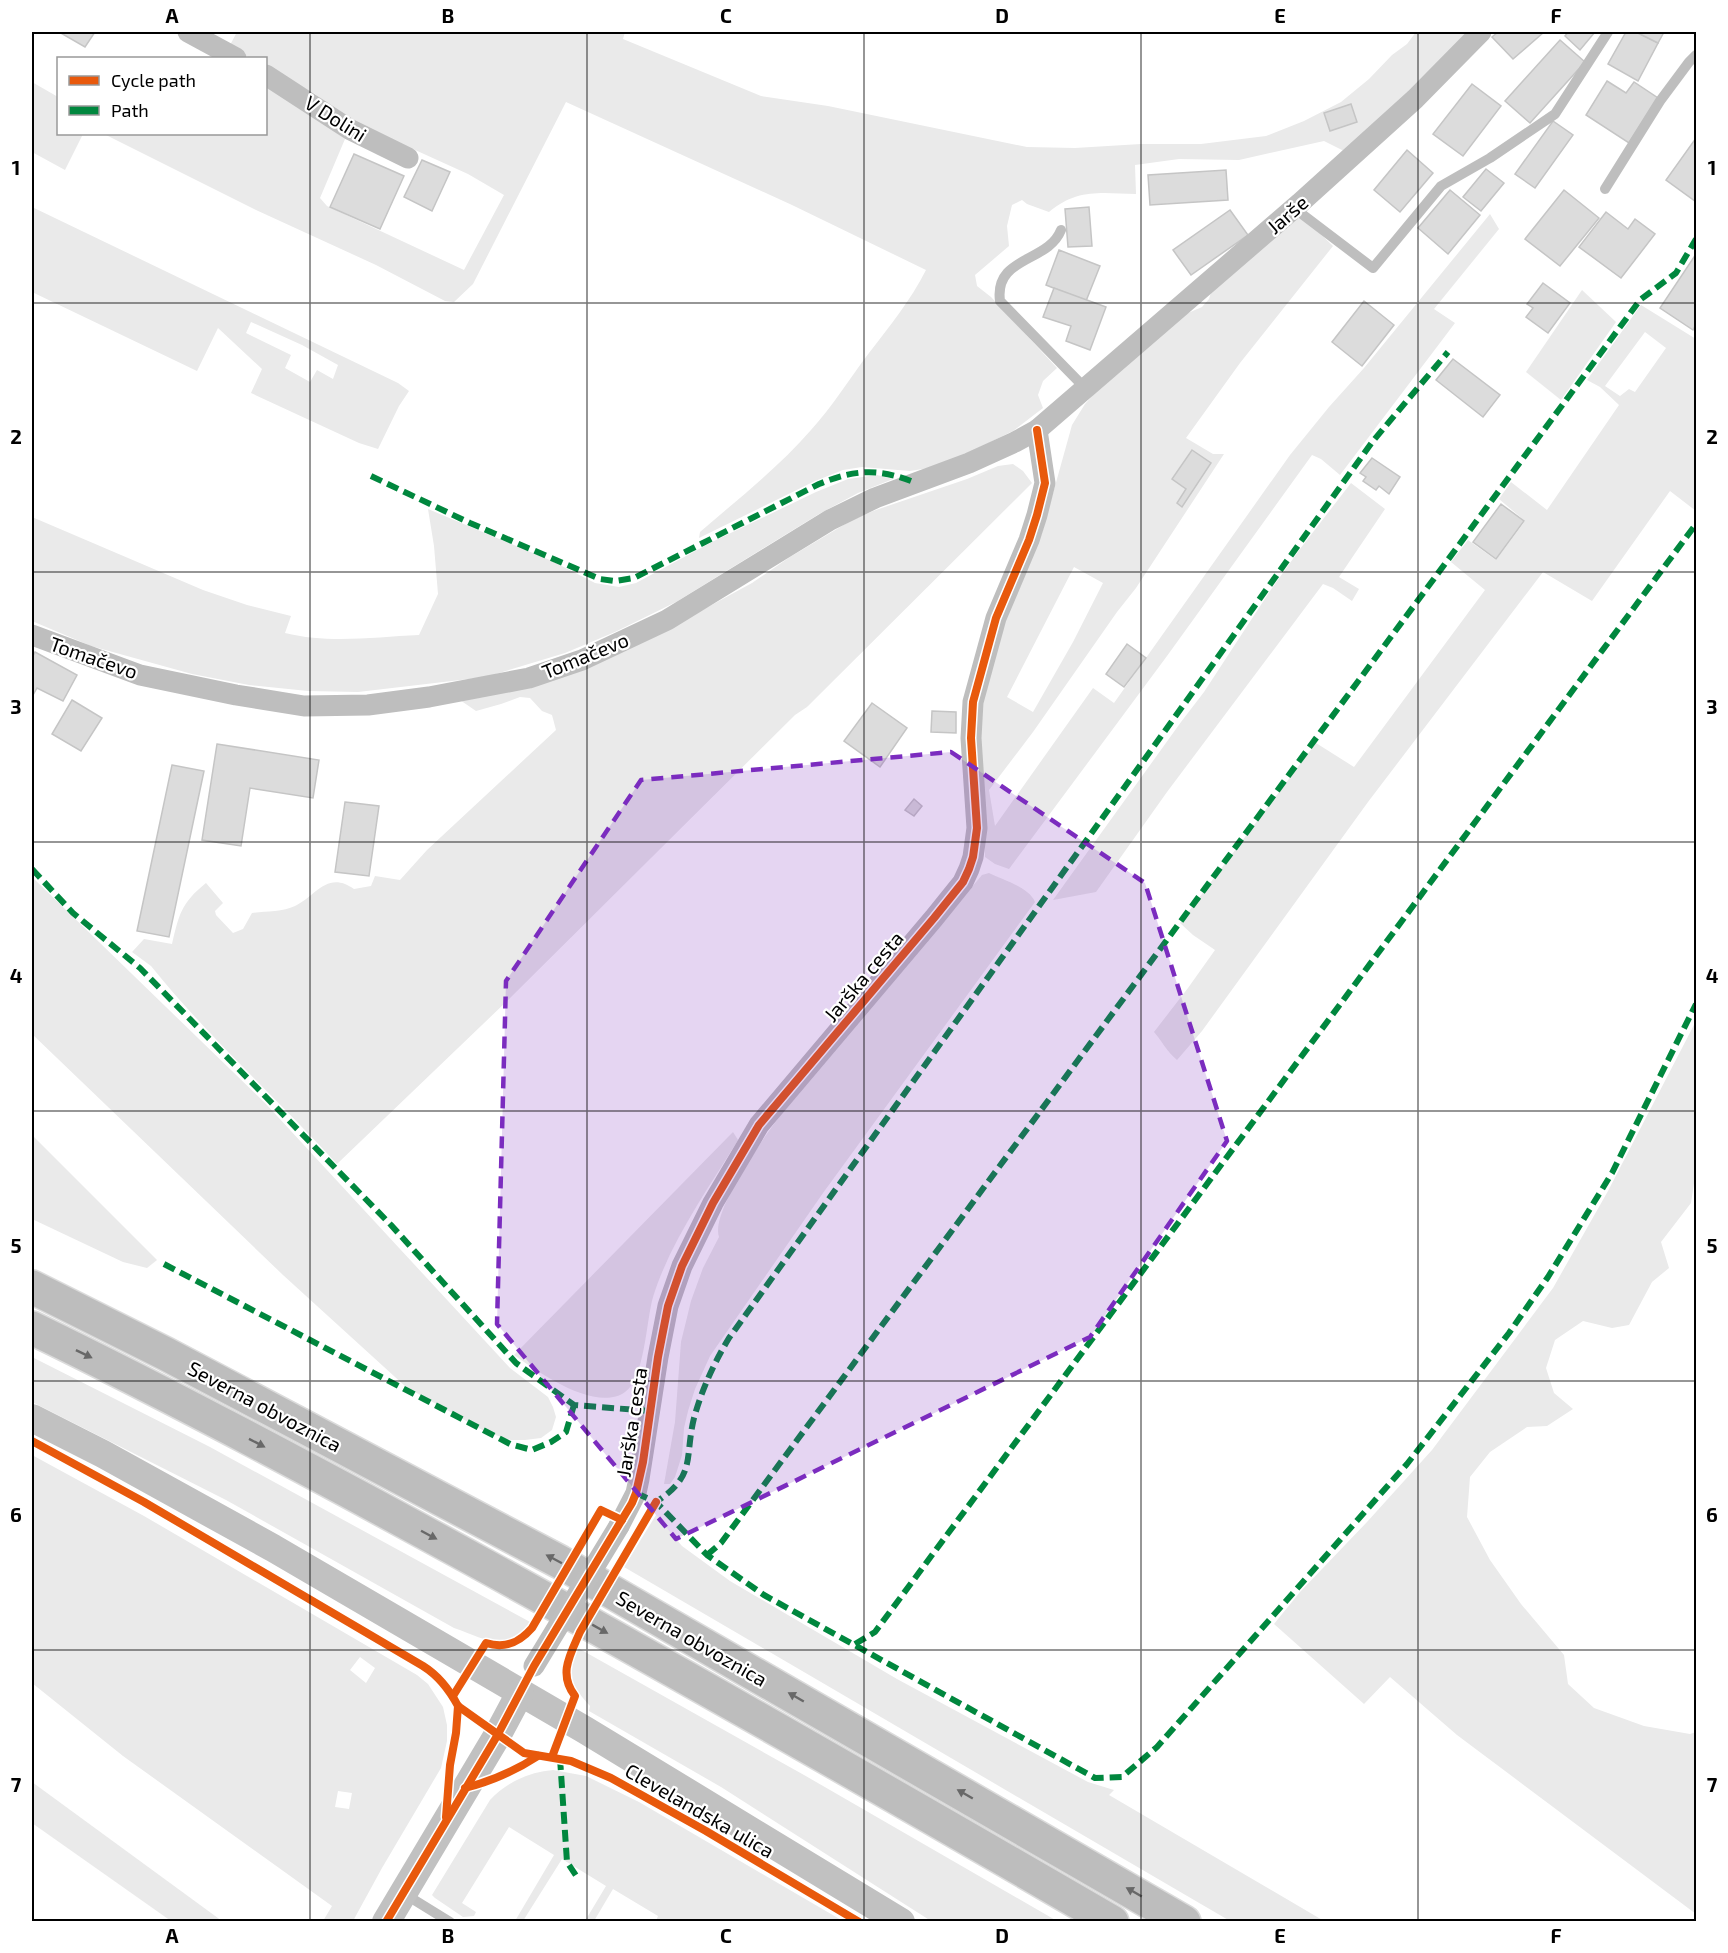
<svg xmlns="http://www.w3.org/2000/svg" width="1728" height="1953" font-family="'Exo 2',sans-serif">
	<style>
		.green { fill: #eaeaea; fill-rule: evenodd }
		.building { fill: #dcdcdc; stroke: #c5c5c5; stroke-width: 1.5 }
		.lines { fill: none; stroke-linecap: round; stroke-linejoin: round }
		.highway-casing { stroke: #dbdbdb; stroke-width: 36 }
		.lane { stroke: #bebebe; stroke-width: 10 }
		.street { stroke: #bebebe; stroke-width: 21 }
		.secondary { stroke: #c1c1c1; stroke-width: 28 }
		.highway { stroke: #bdbdbd; stroke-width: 33 }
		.street-bridge { stroke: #bebebe; stroke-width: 21 }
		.quiet { stroke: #00873e; stroke-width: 6; stroke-dasharray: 12 6; stroke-linecap: butt }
		.cycleway-casing { stroke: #fff; stroke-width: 11 }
		.cycleway { stroke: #e8590c; stroke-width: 8 }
		.oneway { fill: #686868 }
		.marked { fill: #7b2cbf; fill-opacity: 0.2; stroke: #7b2cbf; stroke-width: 4.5; stroke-dasharray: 12 8; stroke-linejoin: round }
		.grid { fill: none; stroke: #000; stroke-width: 1.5; stroke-opacity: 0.55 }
		.labels { text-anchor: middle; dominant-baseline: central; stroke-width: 4.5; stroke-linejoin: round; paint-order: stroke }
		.street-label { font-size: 20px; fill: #000; stroke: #fff }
		.neatline { fill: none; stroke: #000; stroke-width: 2 }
		.grid-label { font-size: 20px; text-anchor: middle; font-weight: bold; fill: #000 }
	</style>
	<rect width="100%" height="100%" fill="#fff"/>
	<!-- green -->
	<g class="green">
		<path d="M237,32H625L623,39L761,96L828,106L1027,147L1075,148L1141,144H1201L1266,136L1304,121L1341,102L1369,79L1392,55L1407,44L1416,32H1467L1385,117L1344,151L1324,141L1239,160L1179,159L1135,165L1136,194C1102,193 1077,188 1049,212L1027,204L1022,200L1012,205L1007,226L1009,246L975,275L977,286L991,297L1057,368L1043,381L1038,395L1043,408L1013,431L941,466L910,471L862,467L843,470L815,481L699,538L700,532C738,499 778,468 811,430C833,406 849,379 869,353C889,327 911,300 926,270L792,205L566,102L473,284L454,302L445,301L376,265L256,210L104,134H266V82L345,139L320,198L327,206L464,270L504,195L468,174L349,120L315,94L266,66V58H250L229,47Z"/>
		<path d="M32,82L58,97V134H83L65,170L32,152Z"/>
		<path d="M32,207L398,383L409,391L399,406L378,449L359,443L251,393L262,369L218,328L197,371L32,292ZM251,322L302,345L338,365L333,379L317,370L310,382L285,368L291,355L246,333Z"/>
		<path d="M1490,214L1499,229L1434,309L1455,323L1340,475L1321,459L1312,455L1167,656L1009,869L995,864L985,857V830L977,730L987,678L1007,616L1042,533L1072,425L1085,404L1120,366L1181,316L1202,307L1209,299L1212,289L1294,218L1305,219L1333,246L1240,363L1186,438L1213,454H1224L1136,588L1117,612L1033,732L989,790L995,826L1093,688L1114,703L1290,455L1329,407L1364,368ZM1074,567L1103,583L1073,642L1033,712L1007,697Z"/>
		<path d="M1582,290L1616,322L1561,400L1526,372Z"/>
		<path d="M1641,305L1696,339V511L1670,491L1592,601L1543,572L1368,802L1202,1031L1177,1060C1167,1052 1162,1041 1154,1032L1188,988L1215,950L1193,935L1180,923L1316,743L1354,767L1485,590L1451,562L1468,540L1496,560L1525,521L1499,499L1511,482L1547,510L1619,405L1600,387L1587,380ZM1645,332L1666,348L1635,392L1629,389L1620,396L1605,386Z"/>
		<path d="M1013,464L1023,471L1032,483L807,707L795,715L506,1002L337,1164C276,1097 208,1037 151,966L132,952L144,939L172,944C179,915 181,903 206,883L223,903L215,911L216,915L233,933L243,929L252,913C265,911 283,912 295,906C316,896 327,870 354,889L371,886L375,876L400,880L427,850L556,730L552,715L542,711L530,698L520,697L501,704L476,711L460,700L651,638L752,583L790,557L852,520L873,511L967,479L998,466Z"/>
		<path d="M877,475L893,479L858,493L819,514L676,602L615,632L565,653L486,677L358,692L308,691L249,685L192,674L91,646L32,621V517L203,590L247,605L291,616L285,633C329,644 375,637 419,635L438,594L434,546L428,509L552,561L595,583L619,587L636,583L712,542L816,492L848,479Z"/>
		<path d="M1351,483L1385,509L1339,577L1359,589L1352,601L1333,588L1323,584L1167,792L1096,892L1053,900L1181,722L1204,692L1270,591L1300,549Z"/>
		<path d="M989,873C1003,880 1029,887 1035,902L823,1193L710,1356L695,1389L688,1411L684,1428L682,1455L675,1477L670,1484H664L675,1422L681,1342L691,1301L703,1268L719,1237C710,1211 769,1130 786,1108L982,875Z"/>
		<path d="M32,877L266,1104L510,1368L548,1397L553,1407L556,1417L552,1430L541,1438L525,1440H511L486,1432L406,1387L283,1275L32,1034Z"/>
		<path d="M1696,1021V1170L1691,1203L1661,1242L1669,1268L1652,1282L1629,1325L1612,1328L1583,1321L1555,1340L1546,1368L1554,1393L1573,1409L1547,1426L1527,1427L1490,1452L1470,1477L1467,1517L1490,1560L1521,1604L1564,1655L1568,1684L1594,1708L1644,1726L1690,1734L1696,1732V1914L1457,1735L1390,1677L1364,1704L1274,1624L1300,1592L1367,1522L1432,1450L1553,1288L1608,1191Z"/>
		<path d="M733,1132L738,1140C708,1189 670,1242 653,1297C646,1321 645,1378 625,1392C596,1413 538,1372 514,1355Z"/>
		<path d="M32,1135L157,1260L147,1268L123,1262L32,1219Z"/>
		<path d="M32,1357L210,1447L532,1623C506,1655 486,1639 454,1628L226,1500L32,1402Z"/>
		<path d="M32,1455L144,1516L417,1675L428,1684L443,1707L447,1725V1741L441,1768L382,1868L353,1921H323L332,1906L123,1756L32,1683ZM360,1657L375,1668L366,1683L350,1670ZM338,1791L352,1793L349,1809L335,1807Z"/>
		<path d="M656,1515L682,1546L730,1581L897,1679L1088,1782L1114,1790L1109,1795L1324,1921H1230L624,1567Z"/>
		<path d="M578,1648L804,1775L1057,1921H931L721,1787L589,1711L590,1706C571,1685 565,1676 578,1648Z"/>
		<path d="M553,1770L586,1776L639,1802L843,1921H656L658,1916L613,1889L594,1921H585L606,1886L562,1859L523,1921H515L554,1855L509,1827L462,1903L476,1912L474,1916L463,1917L435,1898L432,1895L490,1800C507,1782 529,1772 553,1770Z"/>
		<path d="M32,1782L222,1921H171L32,1823Z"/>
	</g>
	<!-- building -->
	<g class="building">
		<path d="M59,32H95L85,47Z"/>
		<path d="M1498,32H1544L1513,59L1492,37Z"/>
		<path d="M1568,32H1595L1580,50L1565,36Z"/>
		<path d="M1626,32H1636L1658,43L1638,81L1608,64Z"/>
		<path d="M1636,32H1664L1658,43Z"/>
		<path d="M1560,40L1585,62L1530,123L1505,101Z"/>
		<path d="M1607,81L1626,93L1634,82L1658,98L1629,143L1586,115Z"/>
		<path d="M1472,84L1501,106L1463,156L1433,134Z"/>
		<path d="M1351,104L1357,122L1330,131L1324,113Z"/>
		<path d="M1553,121L1573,135L1535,188L1515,174Z"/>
		<path d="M1696,138V199L1695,201L1666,180Z"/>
		<path d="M1407,150L1433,173L1400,212L1374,190Z"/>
		<path d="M354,154L404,176L380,229L330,207Z"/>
		<path d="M422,160L450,172L432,211L404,197Z"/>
		<path d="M1486,169L1504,183L1481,211L1463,197Z"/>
		<path d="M1226,170L1228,200L1150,205L1148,175Z"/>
		<path d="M1450,190L1480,215L1448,254L1418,228Z"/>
		<path d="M1564,190L1599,218L1560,266L1525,239Z"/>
		<path d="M1089,207L1092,246L1068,247L1065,209Z"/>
		<path d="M1230,210L1248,235L1191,275L1173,250Z"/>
		<path d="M1606,212L1628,229L1635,219L1655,234L1621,278L1579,247Z"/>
		<path d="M1059,250L1100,266L1086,301L1046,285Z"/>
		<path d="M1696,254V324L1693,330L1660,308Z"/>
		<path d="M1543,283L1570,303L1548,333L1526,317L1533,308L1527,304Z"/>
		<path d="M1054,288L1106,307L1090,350L1066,341L1071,326L1043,317Z"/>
		<path d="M1364,301L1394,325L1362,366L1332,342Z"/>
		<path d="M1453,359L1500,395L1483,417L1436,380Z"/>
		<path d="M1192,450L1211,463L1182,507L1177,503L1186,489L1172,479Z"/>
		<path d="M1372,458L1400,477L1389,494L1379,486L1376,490L1363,481L1366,477L1360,473Z"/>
		<path d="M1501,504L1524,521L1496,559L1473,542Z"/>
		<path d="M1127,644L1146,658L1124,687L1106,674Z"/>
		<path d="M35,652L77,675L63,701L37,688L33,695L32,694V658Z"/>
		<path d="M72,700L102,718L81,751L52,734Z"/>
		<path d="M872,703L907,728L880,767L844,741Z"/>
		<path d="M932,711L956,712V733L931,732Z"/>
		<path d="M217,744L319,760L313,798L250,788L241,846L202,840Z"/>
		<path d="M172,765L204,771L169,937L137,931Z"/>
		<path d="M914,799L922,806L914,816L905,810Z"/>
		<path d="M345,802L379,806L369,876L335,872Z"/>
	</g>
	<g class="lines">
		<defs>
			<g id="highway">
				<path d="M32,1287L166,1354L560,1562L1184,1922"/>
				<path d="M32,1328C158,1389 282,1455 405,1522C643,1651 878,1786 1112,1922"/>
			</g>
		</defs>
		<!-- highway casing -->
		<use href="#highway" class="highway-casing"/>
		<!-- lane -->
		<g class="lane">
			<path d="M1605,189L1660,101L1689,62L1696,55"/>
			<path d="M1294,208L1373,268L1441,186L1490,158L1555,114L1608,32"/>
			<path d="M1061,230C1048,263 994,256 1000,301L1085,388"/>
			<path d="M403,1893L450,1922"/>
		</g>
		<!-- street -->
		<g class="street">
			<path d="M188,32L236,58"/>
			<path d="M266,75L349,129L408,158"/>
			<path d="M32,635L140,675L236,695L304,706L368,705L429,697L529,678L582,660L667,620L830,520L875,498L969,463L1015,442L1037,430L1300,203L1415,99L1481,32"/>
			<path d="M619,1526L636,1493L639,1479L658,1357L668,1306L682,1266L713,1203L759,1125L934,918L963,882L969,869L973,857L977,828L971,738L973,702L996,618L1029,540L1037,515L1045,483L1037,430"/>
		</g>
		<!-- secondary -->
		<g class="secondary">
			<path d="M32,1418L103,1454L273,1548L585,1730L901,1922"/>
			<path d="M386,1922L497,1736L520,1693"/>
		</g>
		<!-- highway -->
		<use href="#highway" class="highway"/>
		<!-- street-bridge -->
		<path class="street-bridge" d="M534,1666L619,1526"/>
		<!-- quiet -->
		<g class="quiet">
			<path d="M371,476L470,523L600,579L615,581L634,578L819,484C856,469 879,468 916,483"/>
			<path d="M32,869L73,913L140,968L391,1225L516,1363L574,1405L650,1411"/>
			<path d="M164,1264L510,1444L532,1450L551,1442L566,1432L574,1405"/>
			<path d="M636,1493L656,1502L707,1555L764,1595L1095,1778L1122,1777L1157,1747L1407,1464L1509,1333L1548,1277L1612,1173L1696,1004"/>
			<path d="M654,1506L656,1502C697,1475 684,1459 694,1418C702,1389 714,1363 729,1338L1373,441L1448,352"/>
			<path d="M707,1555L721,1543L1640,300L1676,273L1696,239"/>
			<path d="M855,1644L875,1632L1696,524"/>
			<path d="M560,1758L567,1862L579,1880"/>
		</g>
		<defs>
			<g id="cycleway">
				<path d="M32,1441L144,1502L423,1666C439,1676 449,1689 458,1706L524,1753L571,1761L611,1778L706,1831L859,1922"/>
				<path d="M453,1696L486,1643C505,1649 519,1643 532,1628L601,1510L622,1520"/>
				<path d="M552,1757L575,1696C558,1674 570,1655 580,1632L656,1502"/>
				<path d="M465,1788C492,1781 515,1771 538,1756"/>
				<path d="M446,1817L450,1765L456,1733L458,1706"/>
				<path d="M386,1922L497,1736L534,1666L632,1503L636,1493L643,1462L658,1357L668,1306L682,1266L713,1203L759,1125L934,918L963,882L969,869L973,857L977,828L971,738L973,702L996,618L1029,540L1037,515L1045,483L1037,430"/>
			</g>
		</defs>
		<!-- cycleway casing -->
		<use href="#cycleway" class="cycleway-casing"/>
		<!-- cycleway -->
		<use href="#cycleway" class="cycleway"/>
	</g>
	<!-- one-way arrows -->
	<defs><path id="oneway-solid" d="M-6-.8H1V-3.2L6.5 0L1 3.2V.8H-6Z" transform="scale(1.5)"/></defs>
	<g class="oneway">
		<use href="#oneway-solid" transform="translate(84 1354) rotate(26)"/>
		<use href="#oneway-solid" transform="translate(257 1443) rotate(27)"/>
		<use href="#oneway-solid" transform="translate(429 1535) rotate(28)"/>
		<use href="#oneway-solid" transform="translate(554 1559) rotate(-152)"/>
		<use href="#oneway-solid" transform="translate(600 1629) rotate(29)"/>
		<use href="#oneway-solid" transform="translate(796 1697) rotate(-150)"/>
		<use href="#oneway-solid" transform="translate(965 1794) rotate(-150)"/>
		<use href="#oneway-solid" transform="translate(1134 1892) rotate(-150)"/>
	</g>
	<!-- marked area -->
	<path class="marked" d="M951,752L1145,883L1227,1141L1090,1337L676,1539L497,1324L506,981L641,780Z"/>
	<!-- grid -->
	<path class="grid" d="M310,32V1922M587,32V1922M864,32V1922M1141,32V1922M1418,32V1922M32,303H1696M32,572H1696M32,842H1696M32,1111H1696M32,1381H1696M32,1650H1696"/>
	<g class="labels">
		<!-- street labels -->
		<g class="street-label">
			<text transform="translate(336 118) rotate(32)">V Dolini</text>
			<text transform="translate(1287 214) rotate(-41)">Jarše</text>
			<text transform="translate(585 655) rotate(-22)">Tomačevo</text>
			<text transform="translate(94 657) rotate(19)">Tomačevo</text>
			<text transform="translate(863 976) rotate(-50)">Jarška cesta</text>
			<text transform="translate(265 1406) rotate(28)">Severna obvoznica</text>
			<text transform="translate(631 1422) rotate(-81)">Jarška cesta</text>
			<text transform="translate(692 1638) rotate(30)">Severna obvoznica</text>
			<text transform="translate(700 1810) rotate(30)">Clevelandska ulica</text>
		</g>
	</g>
	<!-- border -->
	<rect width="1728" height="1953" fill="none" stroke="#ffffff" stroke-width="66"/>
	<!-- legend -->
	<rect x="57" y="57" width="210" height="78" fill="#ffffff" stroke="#999999" stroke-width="1.5"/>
	<rect x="69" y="76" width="30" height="9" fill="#e8590c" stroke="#999999" stroke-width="1.5"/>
	<text x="111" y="87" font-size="18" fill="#000000">Cycle path</text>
	<rect x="69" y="106" width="30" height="9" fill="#00873e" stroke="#999999" stroke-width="1.5"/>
	<text x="111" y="117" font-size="18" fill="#000000">Path</text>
	<rect x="33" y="33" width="1662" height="1887" class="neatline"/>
	<g class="grid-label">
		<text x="172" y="23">A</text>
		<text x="448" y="23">B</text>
		<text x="726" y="23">C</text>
		<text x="1002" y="23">D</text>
		<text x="1280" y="23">E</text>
		<text x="1556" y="23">F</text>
		<text x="16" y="175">1</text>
		<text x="1712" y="175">1</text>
		<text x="16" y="444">2</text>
		<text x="1712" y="444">2</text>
		<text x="16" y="714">3</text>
		<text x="1712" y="714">3</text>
		<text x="16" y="983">4</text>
		<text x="1712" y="983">4</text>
		<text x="16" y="1253">5</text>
		<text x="1712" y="1253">5</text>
		<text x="16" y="1522">6</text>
		<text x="1712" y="1522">6</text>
		<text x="16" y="1792">7</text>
		<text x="1712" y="1792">7</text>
		<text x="172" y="1943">A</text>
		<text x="448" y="1943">B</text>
		<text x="726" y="1943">C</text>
		<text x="1002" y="1943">D</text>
		<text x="1280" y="1943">E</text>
		<text x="1556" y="1943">F</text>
	</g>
</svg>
